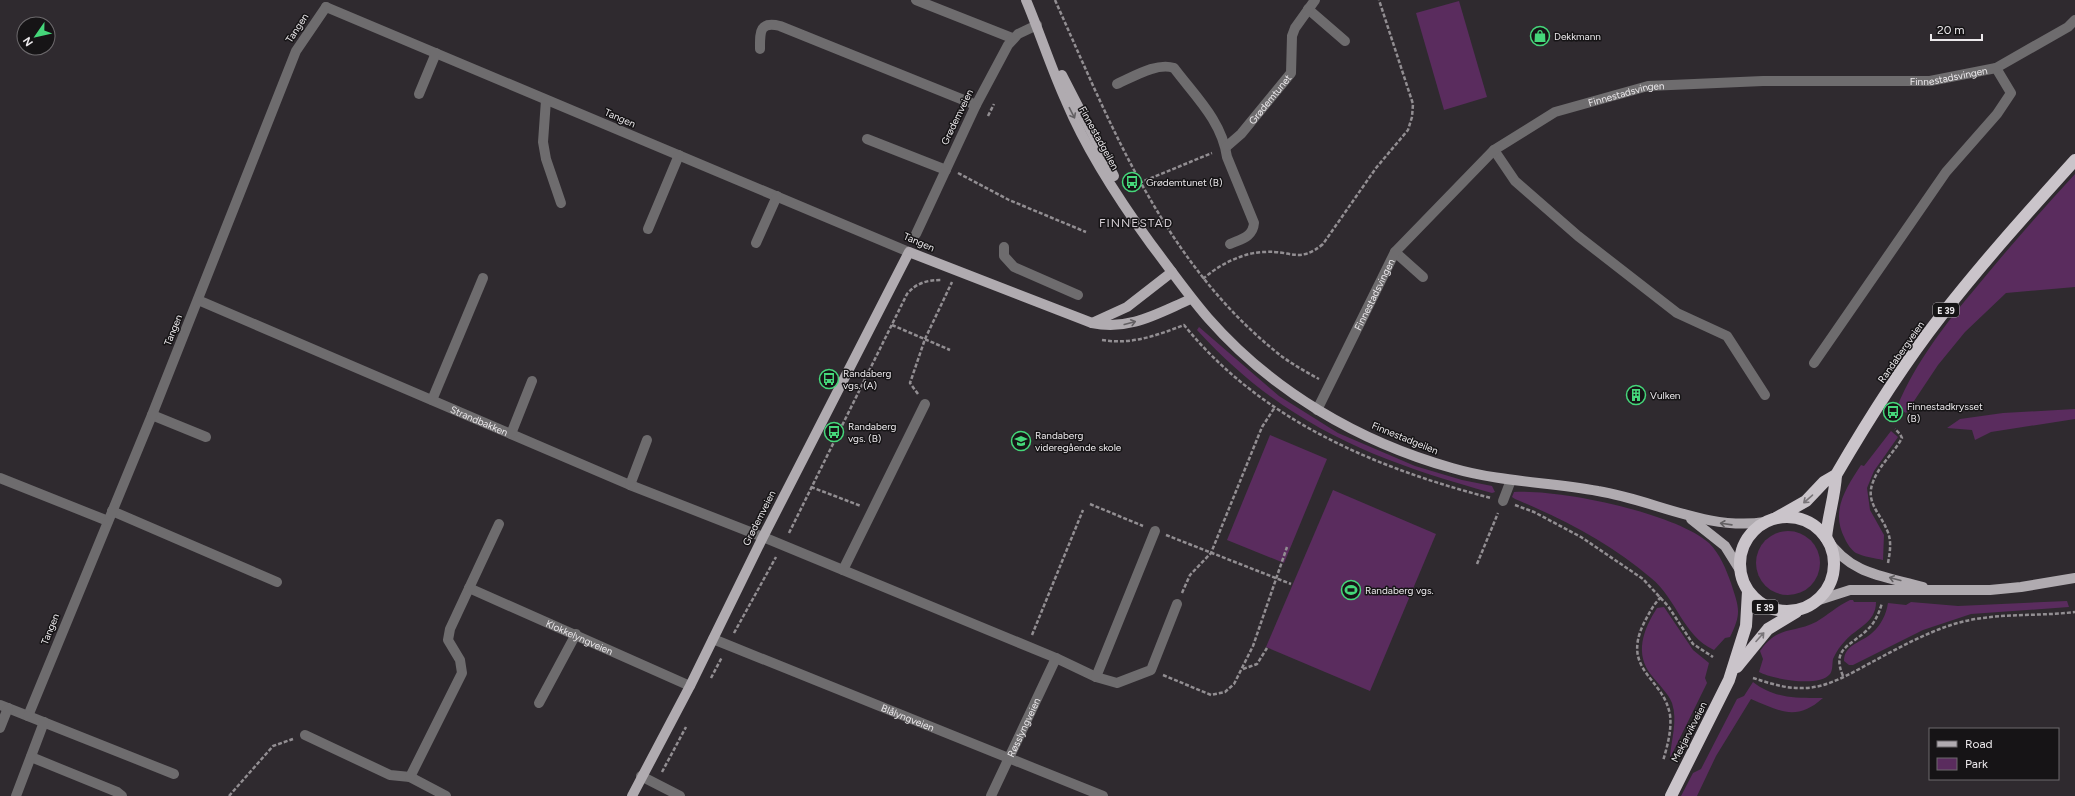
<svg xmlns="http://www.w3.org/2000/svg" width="2075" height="796" font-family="Figtree,sans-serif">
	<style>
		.green { fill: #5a2c5e }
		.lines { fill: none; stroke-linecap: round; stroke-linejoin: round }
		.path { stroke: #928e92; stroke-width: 2.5; stroke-dasharray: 4 2; stroke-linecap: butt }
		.minor { stroke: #6e6c6e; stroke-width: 10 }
		.major { stroke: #b0abb0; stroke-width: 10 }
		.highway { stroke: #cac4ca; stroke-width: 12 }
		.oneway { stroke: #636063 }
		.oneway2 { stroke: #797579 }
		.labels { text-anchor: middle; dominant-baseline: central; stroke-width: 3; stroke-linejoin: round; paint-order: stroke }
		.shield { fill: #161416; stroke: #aca9ac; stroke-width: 1 }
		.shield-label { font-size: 9px; font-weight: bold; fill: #ece9ec }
		.street-label { font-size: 10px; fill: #ece9ec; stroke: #161416 }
		.poi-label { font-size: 10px; fill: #ece9ec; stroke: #161416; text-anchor: start }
		.quarter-label { font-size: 12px; letter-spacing: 1px; fill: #d2ccd2; stroke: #161416 }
	</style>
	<rect width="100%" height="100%" fill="#2f2a2f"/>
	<!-- green -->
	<g class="green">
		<path d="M1459,1L1487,97L1444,110L1416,13Z"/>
		<path d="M2075,174V287L2006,293L1965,332L1938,365L1906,413L1897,407C1916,361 1947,322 1979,284C2010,246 2042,210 2075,174Z"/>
		<path d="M1199,327L1279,396L1338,433L1415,466L1462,480L1492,486L1495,492L1492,493C1372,460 1283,424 1197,330Z"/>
		<path d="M2075,409V419L1991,432L1975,440L1972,430L1947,428L1960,419L2003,413Z"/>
		<path d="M1891,431L1898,437L1874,471L1867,488L1870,510L1884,535L1883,560C1875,558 1864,557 1856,553C1851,550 1847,543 1845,539C1830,511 1846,488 1861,465L1864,466Z"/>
		<path d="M1270,435L1327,459L1284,563L1227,540Z"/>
		<path d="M1333,490L1436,534L1370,691L1266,647Z"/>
		<path d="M1514,492C1560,489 1675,513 1709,543C1720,554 1726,569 1731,583C1739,608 1742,613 1730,637L1725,638L1714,650C1683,636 1677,599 1651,578C1612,544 1563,519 1515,499L1512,497Z"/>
		<circle cx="1788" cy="563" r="32"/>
		<path d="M1850,600H1853L1854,602H1876C1876,623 1856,628 1845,641C1840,646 1836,652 1833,659C1832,664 1833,670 1830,674C1819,688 1772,679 1759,672L1763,659L1760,651C1778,625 1792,634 1816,622C1828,615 1837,606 1850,600Z"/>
		<path d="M2067,601L2069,607L1971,614L1923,630L1853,665H1849L1844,661C1844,644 1863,642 1872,633C1881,625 1886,615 1888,603L1906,605L1911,602L1958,606Z"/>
		<path d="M1664,607L1693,650L1709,663L1705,678L1707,683L1670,758C1671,740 1678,721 1672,703C1668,693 1659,685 1652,676C1634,654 1643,630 1657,608Z"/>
		<path d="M1753,682C1775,699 1797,698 1823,698C1796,722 1780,711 1751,699L1716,756L1697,796H1681L1693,773L1701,769L1737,699L1744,696Z"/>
	</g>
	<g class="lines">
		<!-- path -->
		<g class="path">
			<path d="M1055,0C1113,130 1165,264 1280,355C1292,364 1306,372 1319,379"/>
			<path d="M988,116L994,104"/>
			<path d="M958,173L1009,200L1086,232"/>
			<path d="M1139,183L1212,153"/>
			<path d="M1203,279C1218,265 1244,252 1265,252C1291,250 1299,264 1323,244L1376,168L1408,130L1412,117L1413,104L1379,0"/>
			<path d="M892,325L950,350"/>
			<path d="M1102,340C1132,345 1158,335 1184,325C1261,420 1375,468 1491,498"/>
			<path d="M918,394L910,383L925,339L952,282"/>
			<path d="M811,487L861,506"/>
			<path d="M1090,504L1143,526"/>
			<path d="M1515,505L1534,512L1581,537L1643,579L1668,606L1693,644L1713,657"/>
			<path d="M789,533L907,294C916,283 927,280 941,280"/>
			<path d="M1166,535L1291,584"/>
			<path d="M1888,563C1890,552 1892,541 1887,530C1880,513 1865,502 1873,482C1879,465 1894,453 1902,438L1900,434L1895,429"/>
			<path d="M1477,564L1498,513"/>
			<path d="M1182,593L1190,575L1211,553L1262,427L1275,407"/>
			<path d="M1661,597C1653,605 1648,615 1643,625C1622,671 1664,678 1670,715C1672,730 1667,747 1663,761"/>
			<path d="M734,633L776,557"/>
			<path d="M1032,635L1083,510"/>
			<path d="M1243,669L1257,664L1267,648"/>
			<path d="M1163,675L1211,695L1225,692L1234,684L1253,646L1287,547"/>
			<path d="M1843,676C1831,648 1851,646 1867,630C1875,623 1879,613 1882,603"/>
			<path d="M711,678L722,657"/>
			<path d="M1753,678C1769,683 1786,689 1804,688C1828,688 1853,672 1874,661C1900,647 1926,633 1954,624C1994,612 2034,617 2075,612"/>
			<path d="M662,772L686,727"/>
			<path d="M229,796L273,746L293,739"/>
		</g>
		<!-- minor -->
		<g class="minor">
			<path d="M916,0L1012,38"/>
			<path d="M326,7L909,252"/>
			<path d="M1308,9L1345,41"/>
			<path d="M760,49C760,32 759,21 780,26L976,105"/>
			<path d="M1117,84C1133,77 1157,62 1174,68C1195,96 1222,121 1227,157L1254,223C1253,237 1241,239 1230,244"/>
			<path d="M419,94L436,53"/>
			<path d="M546,100L543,142L546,159L561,203"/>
			<path d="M867,139L946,170"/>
			<path id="s1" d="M1226,147L1241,134L1291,73L1292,36L1295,28L1315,0"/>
			<path d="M1494,150L1515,181L1578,236L1677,313L1727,336L1765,395"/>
			<path d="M648,229L679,155"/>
			<path d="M916,234L976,105L1008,45L1018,34L1037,25"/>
			<path d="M756,243L777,196"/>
			<path d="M1004,247V256L1014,267L1078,295"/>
			<path d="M1395,252L1423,277"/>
			<path id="s2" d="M198,300L630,485L763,537L1056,658L1096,677L1117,683L1151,670L1177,604"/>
			<path d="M1814,363L1946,172L1997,114L2011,93L1996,68"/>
			<path d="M432,400L483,278"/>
			<path id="s3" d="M1317,410L1395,252L1494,150L1555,112L1648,86L1763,81H1930L1996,68L2068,27L2075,20"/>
			<path d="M152,415L206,437"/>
			<path d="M511,434L532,381"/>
			<path d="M0,478L108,521"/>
			<path d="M630,485L647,440"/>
			<path d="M1503,501L1511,480"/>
			<path d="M112,511L277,582"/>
			<path d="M843,570L925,404"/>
			<path id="s4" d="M469,588L690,686"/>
			<path id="s5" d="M713,639L1103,796"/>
			<path d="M1096,677L1155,531"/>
			<path d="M539,703L576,634"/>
			<path d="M0,705L28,716L152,415L296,51L326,7"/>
			<path d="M28,716L174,774"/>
			<path d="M0,728L8,708"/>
			<path d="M305,735L390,775L410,777L446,796"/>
			<path d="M31,757L117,792L122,796"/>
			<path d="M641,776L680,796"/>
			<path d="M410,777L462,673L460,660L448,640L450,629L499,524"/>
			<path d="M16,796L44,722"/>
			<path id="s6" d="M991,796L1056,658"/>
		</g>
		<!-- major -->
		<g class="major">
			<path d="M1026,0C1040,33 1051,68 1066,101C1087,151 1119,200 1151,244C1170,269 1188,295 1208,318C1272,391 1359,442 1452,468C1500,482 1549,482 1598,491C1654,500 1707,531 1765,522"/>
			<path d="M1062,75L1114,176"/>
			<path d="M1092,323L1127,307L1172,272"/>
			<path d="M1691,519L1725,546L1740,570"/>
			<path d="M1826,538C1851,575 1883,576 1923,587"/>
			<path d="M1819,600L1850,590H1990L2021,587L2075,578"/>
			<path d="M632,796L690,686L763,537L909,252L1092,323C1130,331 1158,313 1191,299"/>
		</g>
		<!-- highway -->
		<g class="highway">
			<circle cx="1787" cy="564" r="47"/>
			<path d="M1776,518L1806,501L1824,482L1836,475C1868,420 1902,366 1941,316C1983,262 2029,211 2075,160"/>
			<path d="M1826,538C1828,516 1835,496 1836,475"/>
			<path d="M1737,667L1768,629L1796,612"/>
			<path d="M1671,796L1729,680L1746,626L1748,591"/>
		</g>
	</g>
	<!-- one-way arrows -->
	<defs><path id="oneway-shaft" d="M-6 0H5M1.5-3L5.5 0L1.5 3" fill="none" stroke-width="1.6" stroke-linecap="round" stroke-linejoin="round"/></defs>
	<g class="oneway">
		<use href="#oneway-shaft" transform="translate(1072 113) rotate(63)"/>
		<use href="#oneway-shaft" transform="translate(1130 323) rotate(-15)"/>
		<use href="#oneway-shaft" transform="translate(1726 524) rotate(-172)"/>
		<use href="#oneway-shaft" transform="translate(1895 579) rotate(-165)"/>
	</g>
	<g class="oneway2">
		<use href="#oneway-shaft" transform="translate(1808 499) rotate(139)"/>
		<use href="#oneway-shaft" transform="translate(1760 637) rotate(-48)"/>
	</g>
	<!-- icons -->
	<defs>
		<symbol id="shop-ring" viewBox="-11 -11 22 22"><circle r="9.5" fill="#161416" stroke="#45d77a" stroke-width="1.5"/><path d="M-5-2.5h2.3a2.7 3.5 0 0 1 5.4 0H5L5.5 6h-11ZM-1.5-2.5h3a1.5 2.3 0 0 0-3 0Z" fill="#45d77a"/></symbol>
		<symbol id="bus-ring" viewBox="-11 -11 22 22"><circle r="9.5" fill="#161416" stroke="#45d77a" stroke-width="1.5"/><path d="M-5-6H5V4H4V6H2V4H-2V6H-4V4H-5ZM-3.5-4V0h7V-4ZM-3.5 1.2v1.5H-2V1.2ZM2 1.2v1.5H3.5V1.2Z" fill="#45d77a"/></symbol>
		<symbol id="building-ring" viewBox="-11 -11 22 22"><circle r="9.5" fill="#161416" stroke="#45d77a" stroke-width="1.5"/><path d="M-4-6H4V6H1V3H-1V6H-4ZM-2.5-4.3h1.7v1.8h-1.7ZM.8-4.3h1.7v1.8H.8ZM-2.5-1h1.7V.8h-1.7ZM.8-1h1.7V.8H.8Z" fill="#45d77a"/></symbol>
		<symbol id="school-ring" viewBox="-11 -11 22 22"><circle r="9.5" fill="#161416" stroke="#45d77a" stroke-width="1.5"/><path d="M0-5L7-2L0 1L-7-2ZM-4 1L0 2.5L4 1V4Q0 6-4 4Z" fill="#45d77a"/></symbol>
		<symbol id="stadium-ring" viewBox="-11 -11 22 22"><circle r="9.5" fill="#161416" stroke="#45d77a" stroke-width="1.5"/><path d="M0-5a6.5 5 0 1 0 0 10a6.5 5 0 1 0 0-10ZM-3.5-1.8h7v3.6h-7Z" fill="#45d77a"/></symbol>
	</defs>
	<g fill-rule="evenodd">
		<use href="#shop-ring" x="1529" y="25" width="22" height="22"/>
		<use href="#bus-ring" x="1121" y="171" width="22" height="22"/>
		<use href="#bus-ring" x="818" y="368" width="22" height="22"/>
		<use href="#building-ring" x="1625" y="384" width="22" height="22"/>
		<use href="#bus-ring" x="1882" y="401" width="22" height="22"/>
		<use href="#bus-ring" x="823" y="421" width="22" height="22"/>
		<use href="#school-ring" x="1010" y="430" width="22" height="22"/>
		<use href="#stadium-ring" x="1340" y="579" width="22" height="22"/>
	</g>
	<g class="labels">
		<!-- shield labels -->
		<g class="shield">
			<rect x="1933" y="303" width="26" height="14" rx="3"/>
			<rect x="1752" y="600" width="26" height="14" rx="3"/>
		</g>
		<g class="shield-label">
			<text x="1946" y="310">E 39</text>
			<text x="1765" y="607">E 39</text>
		</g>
		<!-- street labels -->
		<g class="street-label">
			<text transform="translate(297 28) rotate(-57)">Tangen</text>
			<text stroke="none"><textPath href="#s3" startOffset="788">Finnestadsvingen</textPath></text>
			<text stroke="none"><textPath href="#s3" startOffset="464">Finnestadsvingen</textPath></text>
			<text stroke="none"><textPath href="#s1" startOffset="65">Grødemtunet</textPath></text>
			<text transform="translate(957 117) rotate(-64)">Grødemveien</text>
			<text transform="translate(620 118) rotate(23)">Tangen</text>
			<text transform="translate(1099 138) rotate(61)">Finnestadgeilen</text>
			<text transform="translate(919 242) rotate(23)">Tangen</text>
			<text stroke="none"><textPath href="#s3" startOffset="129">Finnestadsvingen</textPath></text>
			<text transform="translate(173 330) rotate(-68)">Tangen</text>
			<text transform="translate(1901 352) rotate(-55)">Randabergveien</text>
			<text stroke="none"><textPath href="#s2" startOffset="306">Strandbakken</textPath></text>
			<text transform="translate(1405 438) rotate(22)">Finnestadgeilen</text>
			<text transform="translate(759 518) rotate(-63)">Grødemveien</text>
			<text transform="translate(50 629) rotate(-68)">Tangen</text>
			<text stroke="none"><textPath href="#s4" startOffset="121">Klokkelyngveien</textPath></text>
			<text stroke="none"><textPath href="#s5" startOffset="210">Blålyngveien</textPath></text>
			<text stroke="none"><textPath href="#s6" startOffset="76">Røsslyngveien</textPath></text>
			<text transform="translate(1689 732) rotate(-63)">Mekjarvikveien</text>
		</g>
		<!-- poi labels -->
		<g class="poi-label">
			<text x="1554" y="36">Dekkmann</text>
			<text x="1146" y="182">Grødemtunet (B)</text>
			<text x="843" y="373">Randaberg<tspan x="843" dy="12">vgs. (A)</tspan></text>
			<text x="1650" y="395">Vulken</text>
			<text x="1907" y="406">Finnestadkrysset<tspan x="1907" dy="12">(B)</tspan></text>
			<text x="848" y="426">Randaberg<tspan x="848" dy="12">vgs. (B)</tspan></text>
			<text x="1035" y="435">Randaberg<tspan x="1035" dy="12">videregående skole</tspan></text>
			<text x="1365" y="590">Randaberg vgs.</text>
		</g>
		<!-- quarter labels -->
		<g class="quarter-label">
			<text x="1136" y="223">FINNESTAD</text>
		</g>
	</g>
	<!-- legend -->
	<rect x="1929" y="728" width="130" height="52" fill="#161416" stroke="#6c696c"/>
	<rect x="1937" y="741" width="20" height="6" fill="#b0abb0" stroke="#6c696c"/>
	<text x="1965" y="748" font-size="12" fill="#ece9ec">Road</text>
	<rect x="1937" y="758" width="20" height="12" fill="#5a2c5e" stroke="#6c696c"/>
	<text x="1965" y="768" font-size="12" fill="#ece9ec">Park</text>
	<!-- north arrow -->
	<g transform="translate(36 36) rotate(236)"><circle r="19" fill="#161416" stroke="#6c696c"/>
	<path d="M0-3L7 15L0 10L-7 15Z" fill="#45d77a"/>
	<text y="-6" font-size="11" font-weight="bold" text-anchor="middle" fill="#ece9ec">N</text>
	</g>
	<!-- scale -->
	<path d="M1931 34v6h51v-6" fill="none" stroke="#ece9ec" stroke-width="2"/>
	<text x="1937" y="34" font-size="12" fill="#ece9ec" stroke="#161416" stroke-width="3" paint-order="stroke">20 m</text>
</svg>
